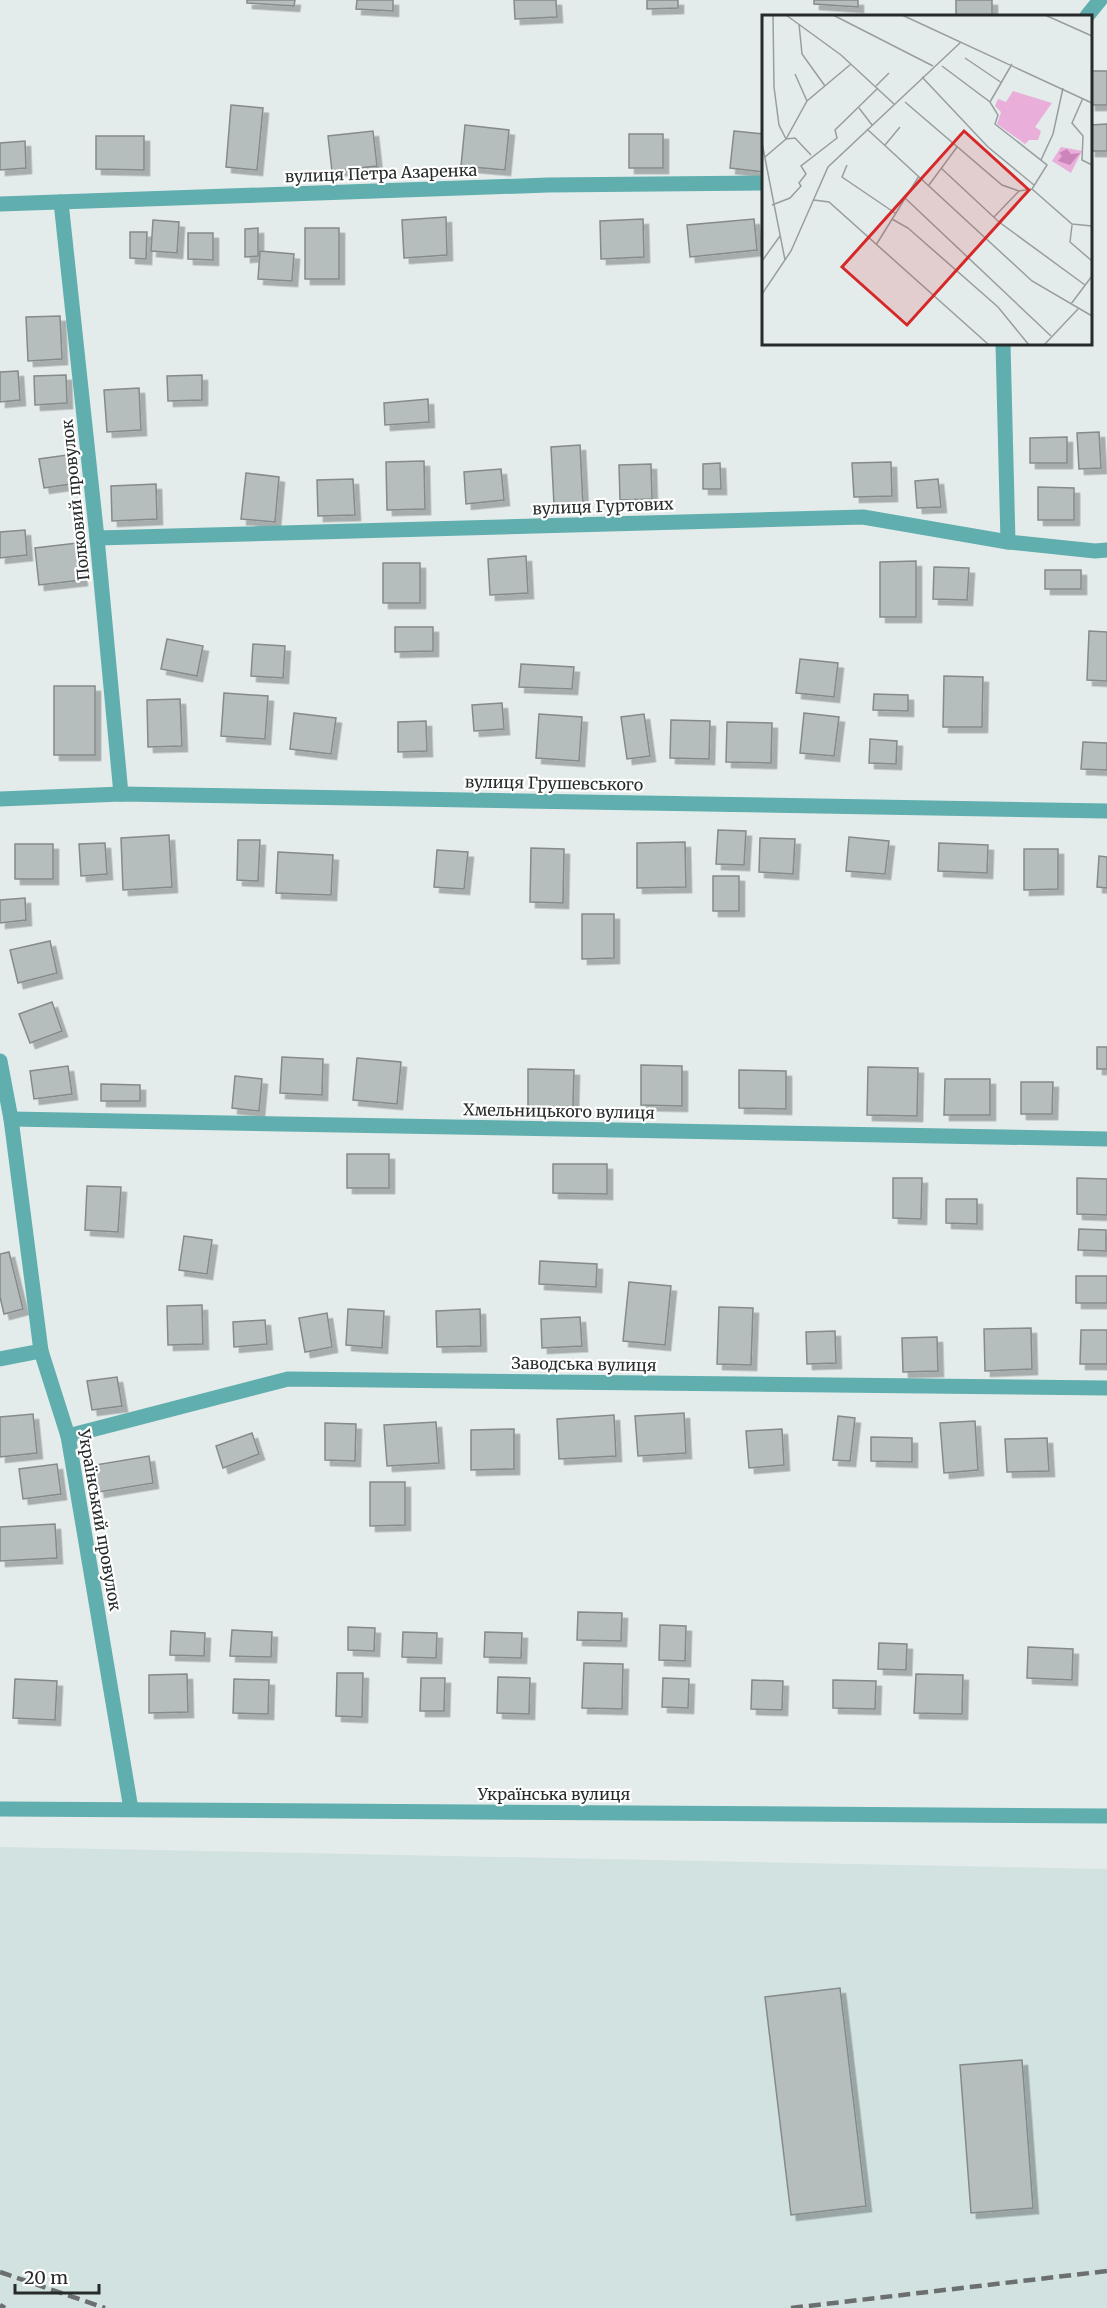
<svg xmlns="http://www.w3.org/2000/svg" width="1107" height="2308" font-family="Merriweather,serif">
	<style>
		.built { fill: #d1e2e1 }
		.building { fill: #b6bdbd; stroke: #858b8b; stroke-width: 1.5; filter: url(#shadow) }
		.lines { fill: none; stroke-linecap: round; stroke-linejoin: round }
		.minor { stroke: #60aeae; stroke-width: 15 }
		.rail { stroke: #6b6f6f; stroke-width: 4.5; stroke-dasharray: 12 6; stroke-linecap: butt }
		.labels { text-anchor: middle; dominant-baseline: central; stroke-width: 4.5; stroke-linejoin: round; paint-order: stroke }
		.street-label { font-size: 16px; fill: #272a2a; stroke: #fff }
		.inset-road { fill: none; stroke: #989e9e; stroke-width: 1.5 }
		.view { fill: #d62828; fill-opacity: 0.15; stroke: #d62828; stroke-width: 3 }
		.inset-edge { fill: none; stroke: #272a2a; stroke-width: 3 }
	</style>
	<defs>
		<filter id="shadow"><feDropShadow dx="5.5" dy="5.5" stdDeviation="0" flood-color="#0004"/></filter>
	</defs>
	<rect width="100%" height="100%" fill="#e4ebeb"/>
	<!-- built -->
	<path class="built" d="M0,1847L1107,1869V2308H0Z"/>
	<!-- building -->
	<g class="building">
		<path d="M247,0H295L294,6L247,3Z"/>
		<path d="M357,0H393V11L356,9Z"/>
		<path d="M514,0H556L557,17L515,19Z"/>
		<path d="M647,0H678V8L647,9Z"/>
		<path d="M814,0H858V7L814,4Z"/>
		<path d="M956,0H992V16L956,15Z"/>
		<rect x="1090" y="71" width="17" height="34"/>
		<path d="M231,105L263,108L257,170L226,167Z"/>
		<path d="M1107,124V151H1090V125Z"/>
		<path d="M465,125L509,130L505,170L461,166Z"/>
		<path d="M373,131L377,166L332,171L328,136Z"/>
		<path d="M734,131L764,134V172L730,168Z"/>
		<rect x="629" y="134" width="34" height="34"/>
		<path d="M96,136H144V170L96,169Z"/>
		<path d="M25,141L26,168L0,170V143Z"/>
		<path d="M446,217L447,255L404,258L402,220Z"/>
		<path d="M643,219L644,257L601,259L600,221Z"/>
		<path d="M754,219L757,250L690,257L687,225Z"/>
		<path d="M153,220L179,222L177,253L151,251Z"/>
		<path d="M258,228V256L245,257V229Z"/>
		<rect x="305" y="228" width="34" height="51"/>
		<path d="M130,232H147L146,259L130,258Z"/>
		<path d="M188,233H213V260L188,259Z"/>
		<path d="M260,251L294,254L292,281L258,279Z"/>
		<path d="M60,316L62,359L28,361L26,317Z"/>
		<path d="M18,371L20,400L0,402V372Z"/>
		<path d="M66,375L67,403L35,405L34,376Z"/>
		<path d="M202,375V400L168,401L167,376Z"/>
		<path d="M139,388L141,430L107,432L104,390Z"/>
		<path d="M428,399L429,422L385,425L384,403Z"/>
		<path d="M1099,432L1101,468L1079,469L1077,433Z"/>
		<path d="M1067,437V463H1030V438Z"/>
		<path d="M580,445L583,504L554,505L551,447Z"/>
		<path d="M67,455L71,484L44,488L39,459Z"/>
		<path d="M424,461L425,509L387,510L386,462Z"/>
		<path d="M891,462L892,496L854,497L852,463Z"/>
		<path d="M720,463L721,489H703V464Z"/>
		<path d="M651,464L652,499L620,500L619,465Z"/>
		<path d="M501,469L504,500L466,504L464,472Z"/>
		<path d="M246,473L279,477L275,522L241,519Z"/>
		<path d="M353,479L355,515L318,516L317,480Z"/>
		<path d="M938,479L941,507L917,508L915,481Z"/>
		<path d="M156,484L157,519L112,521L111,486Z"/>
		<path d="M1038,487L1074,488V520H1038Z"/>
		<path d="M25,530L27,555L0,558V532Z"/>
		<path d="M77,543L82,580L39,585L35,548Z"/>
		<path d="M526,556L528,593L490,595L488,559Z"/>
		<path d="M916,561V617H880V562Z"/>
		<rect x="383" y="563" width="37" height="40"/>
		<path d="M934,567L969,568L967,600L933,599Z"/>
		<rect x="1045" y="570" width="36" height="19"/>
		<path d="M395,627H433V651L395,652Z"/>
		<path d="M1089,631L1107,632V681L1087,680Z"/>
		<path d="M167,639L203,646L197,676L161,669Z"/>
		<path d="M253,644L285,646L283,678L251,676Z"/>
		<path d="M800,659L838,663L834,697L796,693Z"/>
		<path d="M521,664L574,667L572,689L519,687Z"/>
		<path d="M944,676L983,677L982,727H943Z"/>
		<rect x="54" y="686" width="41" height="69"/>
		<path d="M224,693L268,696L265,739L221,736Z"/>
		<path d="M874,694L908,695V711L873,710Z"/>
		<path d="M180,699L182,746L148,747L147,700Z"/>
		<path d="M502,703L504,729L474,731L472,705Z"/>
		<path d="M294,713L336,718L331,754L290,749Z"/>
		<path d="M804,713L839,717L834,756L800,753Z"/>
		<path d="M539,714L582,717L579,761L536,758Z"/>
		<path d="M644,714L650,756L627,759L621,717Z"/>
		<path d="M671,720L710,721L709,759L670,758Z"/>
		<path d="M426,721L427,751L398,752V722Z"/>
		<path d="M727,722L772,723L771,763L726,762Z"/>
		<path d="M870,739L897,741L896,764L869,763Z"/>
		<path d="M1083,742L1107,743V770L1081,769Z"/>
		<path d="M718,830L746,831L744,865L716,864Z"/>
		<path d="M169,835L172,887L123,890L121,838Z"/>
		<path d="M849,837L889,841L885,874L846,871Z"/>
		<path d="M760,838L795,839L793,874L759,872Z"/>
		<path d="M238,840H260L258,881L237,880Z"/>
		<path d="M685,842L686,887L637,888V843Z"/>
		<path d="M105,843L107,874L81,876L79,844Z"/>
		<path d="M939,843L988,845L987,873L938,871Z"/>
		<rect x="15" y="844" width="38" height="35"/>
		<path d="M531,848L564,849L563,903L530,902Z"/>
		<path d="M1024,849H1058V889L1024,890Z"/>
		<path d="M437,850L468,852L464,889L434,887Z"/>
		<path d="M278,852L333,855L331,895L276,893Z"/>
		<path d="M1099,856L1107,857V888L1097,887Z"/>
		<rect x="713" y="876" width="26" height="35"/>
		<path d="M25,898L26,920L0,923V900Z"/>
		<path d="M582,914H614V958L582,959Z"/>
		<path d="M50,941L57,973L18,983L10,950Z"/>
		<path d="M52,1002L62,1031L30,1043L19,1014Z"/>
		<rect x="1097" y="1047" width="10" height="22"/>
		<path d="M282,1057L323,1059L322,1095L280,1093Z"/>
		<path d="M357,1058L401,1062L397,1104L353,1100Z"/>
		<path d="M641,1065L682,1066V1106L641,1105Z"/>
		<path d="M68,1066L72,1094L34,1099L30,1071Z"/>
		<path d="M868,1067L918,1068L917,1116L867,1115Z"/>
		<path d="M528,1069L574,1070L573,1107H528Z"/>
		<path d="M739,1070L786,1071V1109L739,1108Z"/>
		<path d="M235,1076L262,1079L259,1111L232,1108Z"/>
		<path d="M945,1079H990V1115H944Z"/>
		<path d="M1021,1082H1053L1052,1114H1021Z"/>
		<path d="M101,1084L140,1085V1101H101Z"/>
		<rect x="347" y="1154" width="42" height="34"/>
		<path d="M553,1164H607V1194L553,1193Z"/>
		<path d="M893,1178H922L921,1219L893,1218Z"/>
		<path d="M1077,1178L1107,1179V1215L1077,1214Z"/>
		<path d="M87,1186L121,1187L118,1232L85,1230Z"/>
		<path d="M946,1199H977V1224L946,1223Z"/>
		<path d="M1079,1229L1106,1230V1251L1078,1250Z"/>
		<path d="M184,1236L212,1240L207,1274L179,1270Z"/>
		<path d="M9,1252L23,1309L4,1314L0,1297V1254Z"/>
		<path d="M540,1261L597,1264L596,1287L539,1284Z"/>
		<rect x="1076" y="1276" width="31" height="27"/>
		<path d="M629,1282L671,1286L665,1345L623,1341Z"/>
		<path d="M202,1305L203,1344L168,1345L167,1306Z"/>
		<path d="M719,1307L753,1308L751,1365L717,1364Z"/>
		<path d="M348,1309L384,1311L382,1348L346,1345Z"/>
		<path d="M480,1309L481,1346L437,1347L436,1311Z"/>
		<path d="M327,1313L332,1347L305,1352L299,1318Z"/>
		<path d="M580,1317L582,1346L542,1348L541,1319Z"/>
		<path d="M265,1320L267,1344L234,1347L233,1322Z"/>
		<path d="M1031,1328L1032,1369L985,1371L984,1329Z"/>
		<path d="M1081,1330H1107V1364H1080Z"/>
		<path d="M835,1331L836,1363L807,1364L806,1332Z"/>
		<path d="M937,1337L938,1371L903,1372L902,1338Z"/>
		<path d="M117,1377L122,1406L92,1410L87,1381Z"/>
		<path d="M684,1413L686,1453L638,1456L635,1416Z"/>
		<path d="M33,1414L37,1453L0,1457V1417Z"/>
		<path d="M614,1415L616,1456L559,1459L557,1419Z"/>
		<path d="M838,1416L855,1418L850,1461L833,1460Z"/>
		<path d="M975,1421L978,1470L944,1473L940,1423Z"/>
		<path d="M436,1422L439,1463L387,1466L384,1425Z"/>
		<path d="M325,1423L356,1424L355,1461L325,1460Z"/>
		<path d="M514,1429V1469L471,1470V1430Z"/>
		<path d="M782,1429L784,1465L749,1468L746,1431Z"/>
		<path d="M252,1433L259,1454L223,1468L216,1446Z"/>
		<path d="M871,1437L912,1438V1462L871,1461Z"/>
		<path d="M1047,1438L1049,1471L1007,1472L1005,1439Z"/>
		<path d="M149,1456L153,1483L99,1492L95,1465Z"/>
		<path d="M57,1464L61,1494L23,1499L19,1469Z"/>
		<path d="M370,1482H405V1525L370,1526Z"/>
		<path d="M55,1524L57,1558L0,1561V1527Z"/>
		<path d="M578,1612L622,1613L621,1641L577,1640Z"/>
		<path d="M660,1625L686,1626L685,1661L659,1660Z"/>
		<path d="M348,1627L375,1628L374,1651L348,1650Z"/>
		<path d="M232,1630L272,1632L271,1657L230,1656Z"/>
		<path d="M171,1631L205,1633L204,1656L170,1655Z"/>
		<path d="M403,1632L437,1633L436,1658L402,1657Z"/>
		<path d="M485,1632L522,1633L521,1658L484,1657Z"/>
		<path d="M879,1643L907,1644L906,1670L878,1669Z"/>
		<path d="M1028,1647L1073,1649L1072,1680L1027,1678Z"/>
		<path d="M584,1663L623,1664L622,1709L582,1708Z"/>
		<path d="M337,1673H363L362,1717L336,1716Z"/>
		<path d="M187,1674L188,1712L149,1713V1675Z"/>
		<path d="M916,1674L963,1675L962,1714L914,1713Z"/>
		<path d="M498,1677L530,1678L529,1714L497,1713Z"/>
		<path d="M421,1678H445L444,1711H420Z"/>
		<path d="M663,1678L689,1679L688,1708L662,1707Z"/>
		<path d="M15,1679L57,1681L55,1720L13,1718Z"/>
		<path d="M234,1679L269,1680L268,1714L233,1713Z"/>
		<path d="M752,1680L783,1681L782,1710L751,1709Z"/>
		<path d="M833,1680L876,1681L875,1709L833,1708Z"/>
		<path d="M840,1988L866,2206L791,2215L765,1997Z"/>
		<path d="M1022,2060L1033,2208L971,2213L960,2065Z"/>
	</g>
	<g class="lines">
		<!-- minor -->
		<g class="minor">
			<path d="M1087,16L1100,0"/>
			<path d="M61,202L97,538L121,794"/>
			<path d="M0,204L548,185L764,183"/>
			<path d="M1003,344L1008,542"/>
			<path d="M97,538L863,517L1008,542L1095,551L1107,550"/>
			<path d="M0,799L121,794L1107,811"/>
			<path d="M0,1061L11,1119L41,1351L68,1436L131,1809"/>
			<path d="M11,1119L1107,1139"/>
			<path d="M0,1359L41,1351"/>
			<path d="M68,1436L288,1379L1107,1388"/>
			<path d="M0,1809L1107,1816"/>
		</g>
		<!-- rail -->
		<g class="rail">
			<path d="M0,2272L105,2308"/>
			<path d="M0,2305L5,2308"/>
			<path d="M791,2308L1107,2271"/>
		</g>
	</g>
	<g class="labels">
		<!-- street labels -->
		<g class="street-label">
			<text transform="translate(381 173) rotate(-2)">вулиця Петра Азаренка</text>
			<text transform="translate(75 500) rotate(-96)">Полковий провулок</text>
			<text transform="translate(603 506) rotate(-2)">вулиця Гуртових</text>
			<text transform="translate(554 783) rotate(1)">вулиця Грушевського</text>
			<text transform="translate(559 1111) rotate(1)">Хмельницького вулиця</text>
			<text transform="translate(584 1364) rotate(1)">Заводська вулиця</text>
			<text transform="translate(100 1520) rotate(80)">Український провулок</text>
			<text x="554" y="1794">Українська вулиця</text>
		</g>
	</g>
	<!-- overview -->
	<g transform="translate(762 15)">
		<rect width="330" height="330" fill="#e4ebeb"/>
		<path d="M251,76L290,88L273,112L279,116L276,125H267L263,129L235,109L239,97L233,91L236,84L244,87ZM299,132L320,136L309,158L290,146Z" fill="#e9afda"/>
		<path d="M305,134L309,139L318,138L308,150L296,146L300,141L297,138Z" fill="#cc85bb"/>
		<path class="inset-road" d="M11,0L12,72L17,110L24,124M24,0L79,40L132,89M71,0L171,51M140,0L330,88M283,0L330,21M37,9L40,39L63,71M203,43L240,68M180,51L228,87L236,100L233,109L285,150L270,174M33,59L45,86M160,62L226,132L272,170M114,71L127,58M321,83L310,108L321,121L320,145L330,150M143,87L240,170L257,176L270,174L310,209L330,211M228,87L250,49M97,93L110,110M105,114L270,266L330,301M24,124L33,123L49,140M0,128L23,245M123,130L138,112M3,142L24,124L45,86L89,49M279,145L291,119L301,73M85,150L80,162L133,198M179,153L237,207L323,270M167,170L195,132M143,183L289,321M52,185L67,187L227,330M10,190L28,183L39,171L37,168L44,159L39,151L75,123L73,115L116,73M232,202L257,176M130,204L146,213L236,292L267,330M310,210L308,227L330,246M114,230L157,161M0,246L18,221M0,279L29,236L66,152L199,27M309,289L330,261M282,330L316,294"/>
		<path class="view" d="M202,116L267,175L145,310L80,252Z"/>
		<rect width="330" height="330" class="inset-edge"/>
	</g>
	<!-- scale -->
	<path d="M15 2284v9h84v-9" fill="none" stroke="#272a2a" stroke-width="3"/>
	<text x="24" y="2284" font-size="18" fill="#272a2a" stroke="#ffffff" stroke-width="4.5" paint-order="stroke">20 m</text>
</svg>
